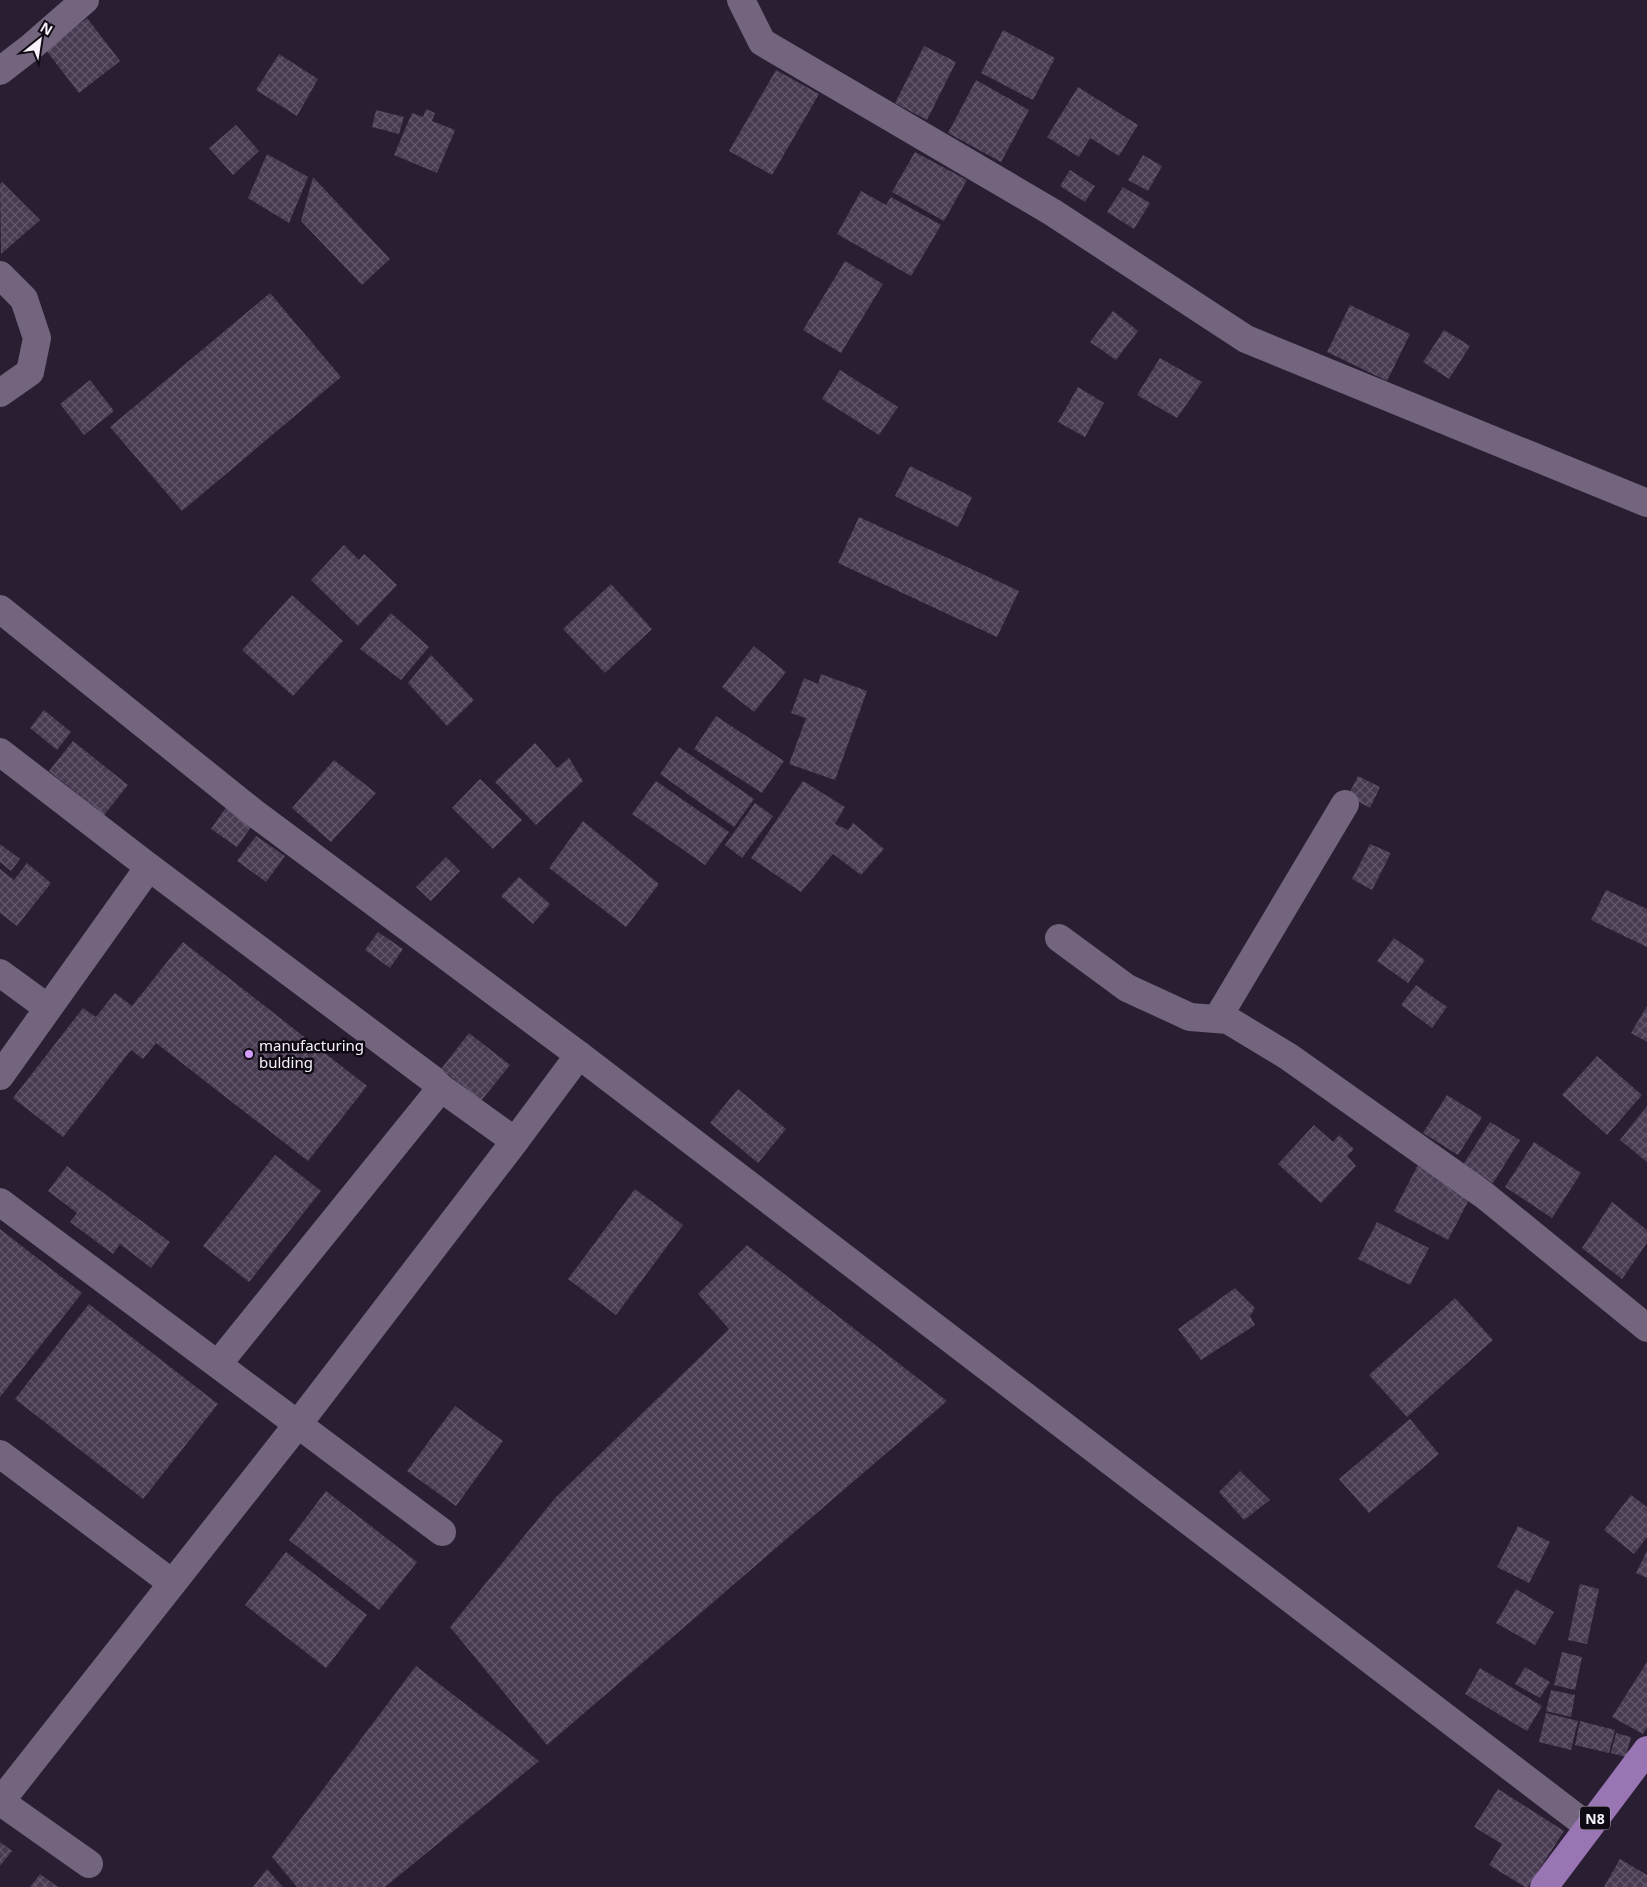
<svg xmlns="http://www.w3.org/2000/svg" width="1647" height="1887" font-family="'Noto Sans',sans-serif">
	<style>
		.building { fill: url(#building-cross-hatch) }
		.lines { fill: none; stroke-linecap: round; stroke-linejoin: round }
		.minor { stroke: #72657d; stroke-width: 28 }
		.highway { stroke: #9975b4; stroke-width: 28 }
		.poi-dot { fill: #d49cfc; stroke: #0f0a13; stroke-width: 2 }
		.labels { text-anchor: middle; dominant-baseline: central; stroke-width: 5; stroke-linejoin: round; paint-order: stroke }
		.shield { fill: #0f0a13; stroke: #b2acb7; stroke-width: 1 }
		.shield-label { font-size: 14px; font-weight: bold; fill: #f8f2fd }
		.poi-label { font-size: 15px; fill: #f8f2fd; stroke: #0f0a13; text-anchor: start }
	</style>
	<defs>
		<pattern id="building-cross-hatch" width="8" height="8" patternUnits="userSpaceOnUse" patternTransform="scale(1.25)"><rect width="8" height="8" fill="#483b52"/><path d="M0 0l8 8M0 8l8-8" fill="none" stroke="#63586c"/></pattern>
	</defs>
	<rect width="100%" height="100%" fill="#291e32"/>
	<!-- building -->
	<g class="building">
		<path d="M87,18L120,61L79,93L45,49Z"/>
		<path d="M1003,30L1055,58L1033,100L981,73Z"/>
		<path d="M924,46L956,62L927,120L895,103Z"/>
		<path d="M279,54L318,79L297,116L256,90Z"/>
		<path d="M776,70L819,94L772,175L729,151Z"/>
		<path d="M976,80L1029,110L1001,162L948,133Z"/>
		<path d="M1078,87L1138,125L1119,156L1090,138L1079,157L1047,137Z"/>
		<path d="M426,109L435,113L432,121L455,130L437,173L394,155L412,113L423,117Z"/>
		<path d="M376,110L404,117L399,134L372,127Z"/>
		<path d="M236,125L259,151L233,175L209,148Z"/>
		<path d="M915,152L967,180L944,221L892,192Z"/>
		<path d="M267,154L308,177L289,223L248,198Z"/>
		<path d="M1143,155L1162,166L1148,191L1128,180Z"/>
		<path d="M1070,170L1095,186L1085,202L1060,186Z"/>
		<path d="M313,177L390,259L362,285L301,221Z"/>
		<path d="M2,182L40,220L1,254L0,184Z"/>
		<path d="M1123,187L1150,203L1134,229L1107,212Z"/>
		<path d="M861,191L886,205L891,197L941,225L911,276L837,234Z"/>
		<path d="M845,261L883,284L841,353L803,330Z"/>
		<path d="M270,293L341,377L182,511L110,427Z"/>
		<path d="M1350,305L1410,334L1387,381L1327,352Z"/>
		<path d="M1113,311L1138,331L1116,360L1090,342Z"/>
		<path d="M1444,330L1470,346L1449,379L1423,362Z"/>
		<path d="M1160,358L1202,382L1177,418L1137,395Z"/>
		<path d="M840,370L898,407L879,435L822,399Z"/>
		<path d="M90,380L114,411L84,435L60,404Z"/>
		<path d="M1078,387L1104,403L1085,437L1058,422Z"/>
		<path d="M910,466L972,497L958,527L895,496Z"/>
		<path d="M859,517L1019,591L997,637L838,563Z"/>
		<path d="M344,545L359,560L364,554L397,585L358,626L311,580Z"/>
		<path d="M611,584L652,629L605,673L563,629Z"/>
		<path d="M292,595L343,641L293,696L242,650Z"/>
		<path d="M391,613L429,647L401,680L360,649Z"/>
		<path d="M754,646L786,672L754,712L722,687Z"/>
		<path d="M431,655L474,700L447,726L408,683Z"/>
		<path d="M821,674L867,691L835,780L789,764L806,718L791,713L804,678L818,684Z"/>
		<path d="M44,710L71,732L57,750L30,728Z"/>
		<path d="M716,716L784,761L762,793L694,749Z"/>
		<path d="M73,741L128,785L104,815L49,771Z"/>
		<path d="M535,743L557,768L569,758L583,781L536,825L495,782Z"/>
		<path d="M679,747L754,799L734,827L660,774Z"/>
		<path d="M334,760L376,793L331,842L292,808Z"/>
		<path d="M1358,776L1380,787L1370,808L1348,796Z"/>
		<path d="M480,779L522,820L493,849L452,808Z"/>
		<path d="M656,781L729,832L705,865L632,814Z"/>
		<path d="M803,781L845,807L835,824L848,830L853,823L884,849L861,875L833,854L801,892L751,858Z"/>
		<path d="M755,803L773,816L742,858L725,845Z"/>
		<path d="M227,806L253,824L237,847L211,829Z"/>
		<path d="M583,821L659,884L626,927L549,868Z"/>
		<path d="M256,836L285,856L266,882L237,861Z"/>
		<path d="M0,844L20,859L11,871L0,862Z"/>
		<path d="M1370,844L1391,853L1372,890L1352,879Z"/>
		<path d="M446,857L460,871L431,901L416,887Z"/>
		<path d="M27,863L51,883L17,926L0,913V869L14,880Z"/>
		<path d="M519,877L550,904L533,924L501,896Z"/>
		<path d="M1606,890L1647,909V947L1591,920Z"/>
		<path d="M378,932L403,949L390,968L365,950Z"/>
		<path d="M1394,938L1425,960L1408,983L1377,961Z"/>
		<path d="M183,942L367,1086L308,1161L156,1043L143,1059L131,1050L63,1137L13,1098L83,1008L96,1017L115,993L132,1006Z"/>
		<path d="M1416,985L1447,1007L1432,1028L1401,1005Z"/>
		<path d="M1647,1006V1042L1631,1033Z"/>
		<path d="M469,1033L510,1065L481,1101L441,1069Z"/>
		<path d="M1597,1056L1642,1095L1607,1135L1562,1095Z"/>
		<path d="M738,1089L786,1129L758,1163L710,1123Z"/>
		<path d="M1447,1095L1482,1117L1458,1155L1423,1133Z"/>
		<path d="M1647,1106V1162L1620,1140Z"/>
		<path d="M1490,1122L1520,1140L1493,1183L1463,1165Z"/>
		<path d="M1314,1125L1333,1142L1339,1135L1354,1149L1347,1156L1356,1166L1321,1203L1278,1164Z"/>
		<path d="M1534,1142L1581,1173L1552,1218L1505,1187Z"/>
		<path d="M275,1155L321,1191L249,1282L203,1246Z"/>
		<path d="M1419,1163L1473,1192L1448,1240L1394,1211Z"/>
		<path d="M67,1166L170,1242L151,1268L120,1244L113,1254L70,1222L77,1213L48,1191Z"/>
		<path d="M635,1189L683,1225L616,1315L568,1279Z"/>
		<path d="M1612,1202L1647,1230V1243L1622,1279L1582,1248Z"/>
		<path d="M1377,1222L1429,1248L1410,1285L1358,1259Z"/>
		<path d="M0,1229L82,1293L0,1397Z"/>
		<path d="M747,1245L947,1401L547,1745L450,1627L556,1497L729,1329L698,1294Z"/>
		<path d="M1235,1288L1255,1308L1250,1316L1255,1325L1201,1360L1178,1329Z"/>
		<path d="M1455,1298L1493,1340L1407,1417L1369,1375Z"/>
		<path d="M89,1304L218,1404L143,1499L15,1399Z"/>
		<path d="M455,1406L503,1441L456,1506L407,1471Z"/>
		<path d="M1410,1419L1439,1454L1369,1513L1339,1479Z"/>
		<path d="M1240,1471L1270,1500L1244,1520L1219,1492Z"/>
		<path d="M326,1491L417,1562L379,1610L289,1540Z"/>
		<path d="M1631,1495L1647,1507V1537L1634,1554L1604,1530Z"/>
		<path d="M1518,1526L1550,1542L1529,1583L1497,1567Z"/>
		<path d="M1647,1551V1578L1636,1573Z"/>
		<path d="M286,1552L367,1615L326,1668L245,1605Z"/>
		<path d="M1580,1584L1599,1589L1587,1644L1568,1640Z"/>
		<path d="M1516,1589L1554,1612L1535,1645L1496,1623Z"/>
		<path d="M1562,1652L1582,1657L1575,1690L1554,1685Z"/>
		<path d="M1647,1662V1727L1643,1734L1612,1717Z"/>
		<path d="M416,1666L539,1761L385,1887H297L272,1857Z"/>
		<path d="M1525,1667L1550,1682L1540,1698L1515,1684Z"/>
		<path d="M1480,1668L1542,1706L1527,1731L1465,1694Z"/>
		<path d="M1551,1690L1575,1695L1571,1717L1546,1711Z"/>
		<path d="M1546,1713L1578,1721L1571,1750L1539,1742Z"/>
		<path d="M1580,1721L1615,1730L1609,1753L1575,1745Z"/>
		<path d="M1616,1733L1631,1737L1626,1757L1611,1753Z"/>
		<path d="M1498,1789L1564,1831L1528,1887H1525L1489,1865L1502,1844L1474,1827Z"/>
		<path d="M0,1842L12,1851L0,1866Z"/>
		<path d="M1620,1859L1647,1875V1887H1604Z"/>
		<path d="M267,1869L283,1887H253Z"/>
		<path d="M40,1874L58,1887H30Z"/>
	</g>
	<g class="lines">
		<!-- minor -->
		<g class="minor">
			<path d="M741,0L762,42L1052,212L1246,339L1647,503"/>
			<path d="M0,71L31,47L85,0"/>
			<path d="M0,275L24,299L37,338L30,372L0,393"/>
			<path d="M0,609L253,812L579,1055L1589,1827"/>
			<path d="M0,752L149,867L0,1076"/>
			<path d="M1059,938L1127,988L1190,1017L1228,1020L1289,1057L1484,1195L1647,1328"/>
			<path d="M0,973L48,1008"/>
			<path d="M1217,1019L1345,804"/>
			<path d="M515,1141L579,1055"/>
			<path d="M0,1202L442,1532"/>
			<path d="M218,1364L441,1088"/>
			<path d="M0,1454L172,1583"/>
			<path d="M0,1802L298,1424L515,1141L441,1088L432,1079L149,867"/>
			<path d="M1,1802L89,1864"/>
		</g>
		<!-- highway -->
		<path class="highway" d="M1544,1887L1647,1750"/>
	</g>
	<!-- markers -->
	<circle class="poi-dot" cx="249" cy="1054" r="5"/>
	<g class="labels">
		<!-- shield labels -->
		<rect class="shield" x="1580" y="1806.5" width="30" height="23" rx="4"/>
		<g class="shield-label">
			<text x="1595" y="1818">N8</text>
		</g>
		<!-- poi labels -->
		<g class="poi-label">
			<text x="259" y="1045">manufacturing<tspan x="259" dy="17">bulding</tspan></text>
		</g>
	</g>
	<!-- north arrow -->
	<g transform="translate(40 40) rotate(30)" stroke="#0f0a13" stroke-width="4" paint-order="stroke">
	<path d="M0-4L9 19L0 12L-9 19Z" fill="#f8f2fd"/>
	<text y="-8" font-size="14" font-weight="bold" text-anchor="middle" fill="#f8f2fd">N</text>
	</g>
</svg>
